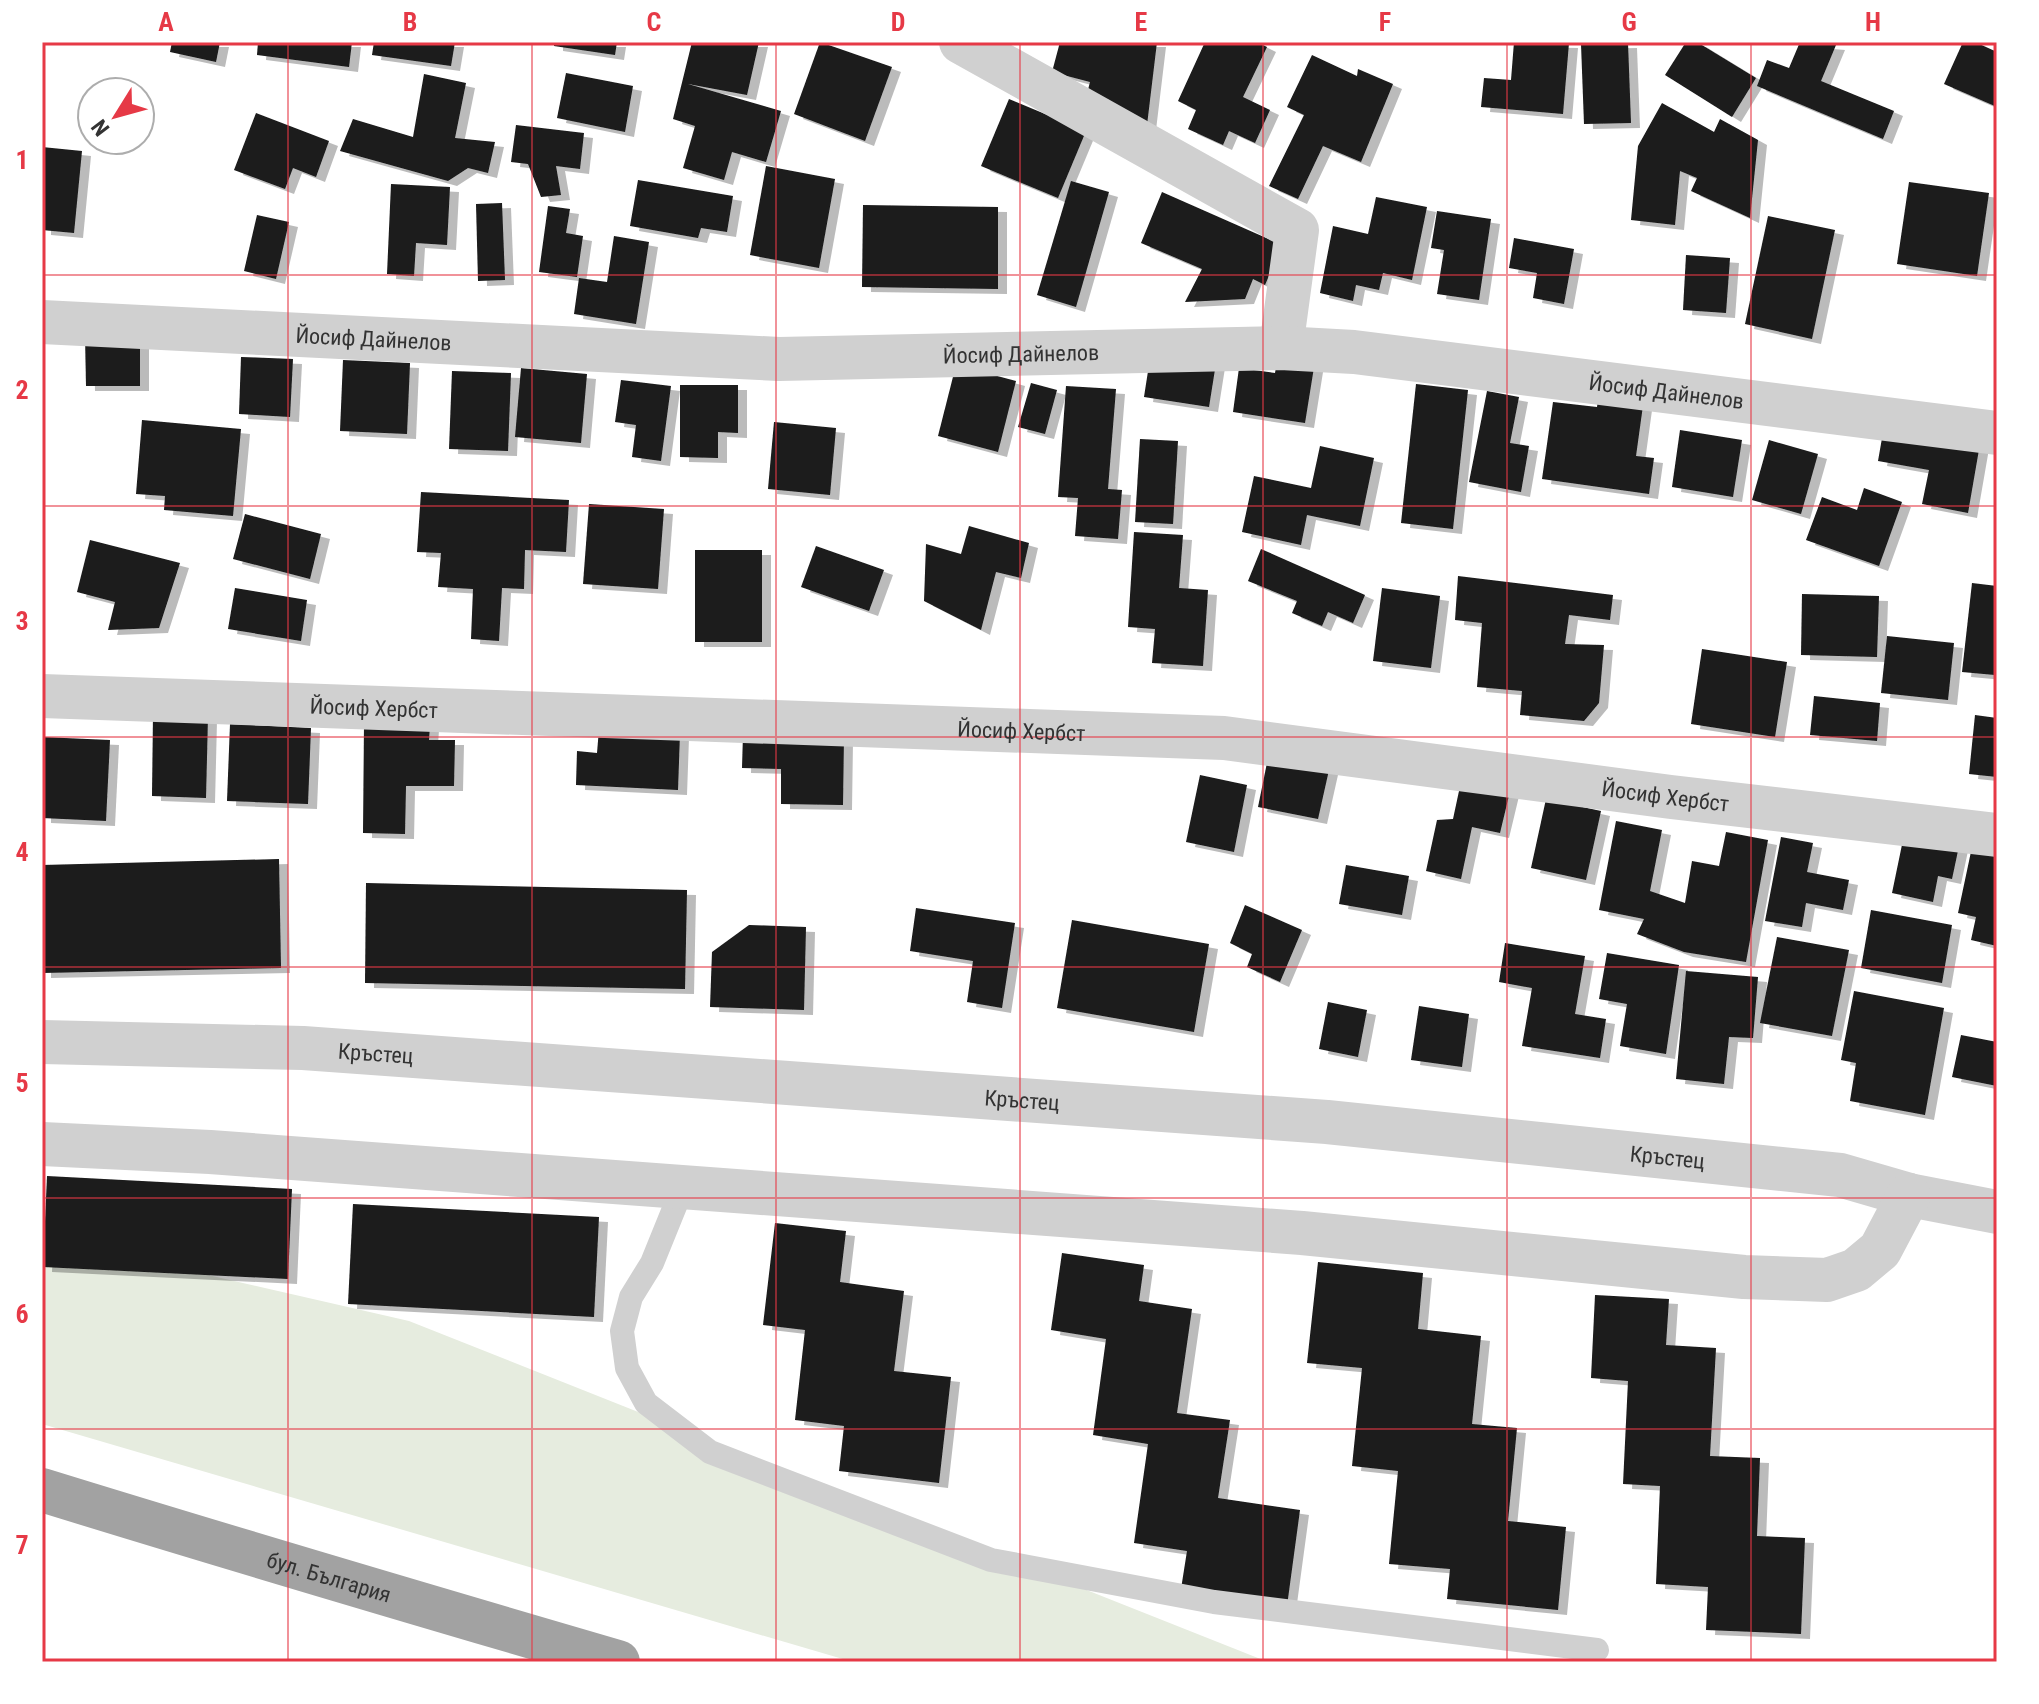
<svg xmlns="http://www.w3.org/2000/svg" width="2039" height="1704" font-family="'Roboto Condensed',sans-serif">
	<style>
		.green { fill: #e6ecdf }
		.building { fill: #1a1a1a; filter: url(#shadow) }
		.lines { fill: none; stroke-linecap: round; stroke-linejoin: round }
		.service { stroke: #d0d0d0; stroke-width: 24 }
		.minor { stroke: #d0d0d0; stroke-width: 44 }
		.trunk { stroke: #a2a2a2; stroke-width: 44 }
		.grid { fill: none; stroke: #e63946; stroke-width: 2; stroke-opacity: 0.55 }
		.labels { text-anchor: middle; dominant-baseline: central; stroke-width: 8; stroke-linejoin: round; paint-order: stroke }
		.street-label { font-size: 22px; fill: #333; stroke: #fff }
		.neatline { fill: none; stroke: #e63946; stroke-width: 3 }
		.grid-label { font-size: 26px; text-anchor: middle; font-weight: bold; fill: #e63946 }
	</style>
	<defs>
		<filter id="shadow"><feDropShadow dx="9" dy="5" stdDeviation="0" flood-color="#0004"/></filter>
	</defs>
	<rect width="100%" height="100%" fill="#fff"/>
	<!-- green -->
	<path class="green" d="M42,1237L409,1321L1268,1662H853L42,1424Z"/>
	<!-- building -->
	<g class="building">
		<path d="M172,42H220L216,62L170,52Z"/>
		<path d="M258,42H352L349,67L257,55Z"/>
		<path d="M374,42H455L451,66L372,55Z"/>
		<path d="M554,42H617L615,55L554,46Z"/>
		<path d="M692,42H759L747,95L688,84L781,111L766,162L732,152L724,180L683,168L695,126L673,119Z"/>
		<path d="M820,42L892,67L865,141L794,114Z"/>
		<path d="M1060,42H1157L1147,125L1083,109L1090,82L1052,72Z"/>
		<path d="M1205,42H1257L1267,47L1243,97L1270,110L1255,143L1229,131L1223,145L1188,129L1196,110L1178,101Z"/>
		<path d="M1514,42L1569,43L1563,114L1481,107L1484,78L1511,80Z"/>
		<path d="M1686,42H1697L1756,78L1732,117L1665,75Z"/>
		<path d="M1800,42L1836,45L1821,81L1894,111L1883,139L1757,86L1767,60L1789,68Z"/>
		<path d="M1963,42H1975L1997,52V107L1944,84Z"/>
		<path d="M1628,43L1631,123L1584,124L1581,44Z"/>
		<path d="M1312,55L1357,76L1358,69L1393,84L1361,162L1323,146L1298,199L1269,186L1304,115L1287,107Z"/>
		<path d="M566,73L633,86L625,132L557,118Z"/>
		<path d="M424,74L466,83L455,138L495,142L488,173L468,168L448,181L340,151L353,119L413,137Z"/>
		<path d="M1009,99L1086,131L1058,198L981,166Z"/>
		<path d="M1662,103L1714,132L1720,119L1758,140L1750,218L1691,191L1697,178L1680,171L1675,225L1631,220L1638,146Z"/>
		<path d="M256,113L329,141L316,177L293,168L285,189L234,170Z"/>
		<path d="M516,125L584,133L580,169L556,166L561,195L541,197L528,164L511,162Z"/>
		<path d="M42,147L82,151L74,233L42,230Z"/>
		<path d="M766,166L835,179L819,268L750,255Z"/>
		<path d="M638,180L733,196L727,232L701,228L698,238L630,226Z"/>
		<path d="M1071,181L1109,192L1076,307L1037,295Z"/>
		<path d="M1909,182L1989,193L1977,276L1897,264Z"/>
		<path d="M391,184L450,187L447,245L416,243L414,276L387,274Z"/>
		<path d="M1162,192L1282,245L1265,285L1253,279L1245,299L1185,302L1202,269L1141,243Z"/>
		<path d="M1376,197L1427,207L1412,280L1383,273L1379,290L1356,285L1353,301L1320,293L1333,226L1368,234Z"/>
		<path d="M502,203L505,280L478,281L476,204Z"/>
		<path d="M863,205L998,207V289L862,287Z"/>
		<path d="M548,206L570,209L566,233L583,236L577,277L539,272Z"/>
		<path d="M1437,211L1491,219L1479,300L1437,294L1444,250L1431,248Z"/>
		<path d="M257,215L289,222L276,279L244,271Z"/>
		<path d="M1768,216L1835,230L1812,339L1745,324Z"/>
		<path d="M614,236L649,242L636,324L574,314L579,278L607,282Z"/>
		<path d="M1514,238L1574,249L1564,304L1533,298L1537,273L1509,268Z"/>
		<path d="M1686,255L1730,258L1726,313L1683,310Z"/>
		<path d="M85,336L140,337V386H86Z"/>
		<path d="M1151,352L1216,363L1209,407L1144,397Z"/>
		<path d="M1278,355L1315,361L1305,423L1233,412L1239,368L1275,373Z"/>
		<path d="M241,357L293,359L290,417L239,414Z"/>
		<path d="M343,360L410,363L407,434L340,431Z"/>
		<path d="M956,365L1016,381L998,452L938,436Z"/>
		<path d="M521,368L587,374L581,443L515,437Z"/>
		<path d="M452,371L511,373L508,451L449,449Z"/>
		<path d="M621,380L671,386L661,461L632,457L636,425L615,422Z"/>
		<path d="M1031,383L1057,390L1045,434L1018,427Z"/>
		<path d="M1416,384L1468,390L1453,529L1401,523Z"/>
		<path d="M680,385H738V433L718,432V458L680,457Z"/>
		<path d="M1600,385L1645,391L1636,456L1654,458L1649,494L1542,479L1553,402L1597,407Z"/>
		<path d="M1066,386L1116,389L1108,489L1122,490L1118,539L1075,536L1078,498L1058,497Z"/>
		<path d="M1487,391L1519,397L1510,443L1529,446L1521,492L1469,482Z"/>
		<path d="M142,420L241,429L233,516L164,510L165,496L136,494Z"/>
		<path d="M1885,421L1981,438L1968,513L1922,504L1929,470L1878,461Z"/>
		<path d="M774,422L836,428L830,495L768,489Z"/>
		<path d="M1680,430L1742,440L1733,497L1672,487Z"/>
		<path d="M1140,439L1178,441L1173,524L1135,522Z"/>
		<path d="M1769,440L1818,454L1801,514L1752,500Z"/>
		<path d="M1320,446L1374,458L1360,526L1307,515L1301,545L1242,532L1254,476L1311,488Z"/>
		<path d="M1864,488L1902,502L1879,566L1806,540L1822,497L1857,510Z"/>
		<path d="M421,492L569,500L566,552L525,550L524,589L502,588L499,641L471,639L473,589L438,587L441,553L417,552Z"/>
		<path d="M589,504L664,509L658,589L583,584Z"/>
		<path d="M245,514L321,534L310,579L233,559Z"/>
		<path d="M969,526L1029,543L1021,578L996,572L981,630L924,601L926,544L961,554Z"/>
		<path d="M1134,532L1183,535L1179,588L1208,590L1203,666L1152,663L1155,629L1128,627Z"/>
		<path d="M90,540L180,563L159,628L108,630L115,602L77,592Z"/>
		<path d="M816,546L884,570L869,611L801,587Z"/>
		<path d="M1261,549L1365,595L1353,623L1328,612L1322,626L1292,613L1297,601L1248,581Z"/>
		<rect x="695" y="550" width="67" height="92"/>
		<path d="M1458,576L1613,595L1610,620L1569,615L1565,644L1604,645L1599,703L1584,721L1520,715L1522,691L1477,687L1482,623L1455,620Z"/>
		<path d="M1972,583L1997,586L1995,675L1962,672Z"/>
		<path d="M235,588L307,600L301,641L228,629Z"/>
		<path d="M1382,588L1440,596L1431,668L1373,661Z"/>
		<path d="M1802,594L1879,596L1877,657L1801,655Z"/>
		<path d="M1887,636L1954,643L1948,700L1881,693Z"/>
		<path d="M1702,649L1787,662L1775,737L1691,724Z"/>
		<path d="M1814,696L1880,703L1877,741L1810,735Z"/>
		<path d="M153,715L208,716L206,798L152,796Z"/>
		<path d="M1975,715L1997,718V777L1969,774Z"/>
		<path d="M230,724L311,728L308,804L227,801Z"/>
		<path d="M364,724L430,725L429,740H455L454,786H406L405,834L363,833Z"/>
		<path d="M599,729L680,733L678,790L576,785L577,751L597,753Z"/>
		<path d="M743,734L844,736L843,805L781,804V769L742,768Z"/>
		<path d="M42,737L110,740L106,821L42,818Z"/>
		<path d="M1270,748L1331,761L1318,819L1258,807Z"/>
		<path d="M1200,775L1247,785L1234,852L1186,842Z"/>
		<path d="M1462,777L1511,787L1500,833L1472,827L1461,879L1426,871L1437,820L1453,819Z"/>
		<path d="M1546,799L1601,811L1586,880L1531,868Z"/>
		<path d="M1616,821L1662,830L1650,891L1685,903L1692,861L1719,866L1726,832L1768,840L1746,962L1684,952L1637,934L1644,919L1599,910Z"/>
		<path d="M1904,835L1959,846L1952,879L1938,876L1933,902L1892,893Z"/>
		<path d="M1781,837L1813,843L1807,872L1849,880L1843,910L1806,903L1802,927L1765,921Z"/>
		<path d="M1972,847L1997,852V946L1971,940L1976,917L1958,913Z"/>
		<path d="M279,859L281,968L42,973V865Z"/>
		<path d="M1346,865L1409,876L1402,915L1339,904Z"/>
		<path d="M366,883L687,890L685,989L365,983Z"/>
		<path d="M1245,905L1302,930L1280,982L1247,967L1252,954L1230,943Z"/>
		<path d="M916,908L1015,923L1002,1008L967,1002L973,961L910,951Z"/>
		<path d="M1871,910L1952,925L1942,983L1861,968Z"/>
		<path d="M1072,920L1209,944L1194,1032L1057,1008Z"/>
		<path d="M749,925L806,927L804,1010L710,1007L712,952Z"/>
		<path d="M1777,937L1849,950L1832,1036L1760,1023Z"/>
		<path d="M1505,943L1585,956L1575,1014L1606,1019L1600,1058L1522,1046L1532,988L1499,982Z"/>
		<path d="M1607,953L1679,965L1666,1054L1620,1046L1627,1004L1599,999Z"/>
		<path d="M1686,971L1758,977L1753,1038L1729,1037L1724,1084L1676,1079Z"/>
		<path d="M1854,991L1944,1008L1925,1115L1850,1101L1856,1063L1841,1060Z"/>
		<path d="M1328,1002L1367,1010L1358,1057L1319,1049Z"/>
		<path d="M1419,1006L1469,1014L1462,1067L1411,1060Z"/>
		<path d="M1961,1035L1997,1042V1086L1952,1077Z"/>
		<path d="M47,1176L292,1189L288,1279L43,1267Z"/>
		<path d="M353,1204L599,1217L594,1317L348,1304Z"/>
		<path d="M775,1223L846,1231L840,1282L904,1291L894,1371L951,1377L939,1483L839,1471L844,1426L795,1420L805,1330L763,1325Z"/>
		<path d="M1062,1253L1144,1265L1139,1301L1192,1309L1177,1413L1230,1420L1218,1498L1300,1510L1287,1606L1181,1589L1187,1551L1134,1543L1148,1444L1093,1435L1106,1339L1051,1330Z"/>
		<path d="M1318,1262L1423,1273L1418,1329L1481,1336L1472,1424L1517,1428L1508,1521L1566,1527L1558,1610L1447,1599L1450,1569L1389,1564L1398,1471L1352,1466L1362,1368L1307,1363Z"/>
		<path d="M1595,1295L1669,1299L1666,1345L1716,1348L1710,1456L1760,1458L1757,1536L1805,1538L1801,1634L1706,1630L1708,1587L1656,1584L1660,1486L1623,1484L1628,1381L1591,1378Z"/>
	</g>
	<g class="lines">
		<!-- service -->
		<path class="service" d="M682,1189L652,1263L631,1297L622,1331L627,1368L646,1403L710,1452L991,1560L1214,1602L1597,1650"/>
		<!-- minor -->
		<g class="minor">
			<path d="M961,42L1297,230L1281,348"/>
			<path id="s1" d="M42,322L779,359L1281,348L1354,352L1997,433"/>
			<path id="s2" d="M42,696L1224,738L1671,797L1997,835"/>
			<path id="s3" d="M42,1042L303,1048L1327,1122L1840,1175L1909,1195L1997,1212"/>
			<path d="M42,1144L210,1152L1302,1233L1744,1277L1827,1280L1856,1270L1880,1250L1909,1195"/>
		</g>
		<!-- trunk -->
		<path class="trunk" id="s4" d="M42,1490C233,1549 426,1606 618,1662"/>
	</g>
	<!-- grid -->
	<path class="grid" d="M288,42V1662M532,42V1662M776,42V1662M1020,42V1662M1263,42V1662M1507,42V1662M1751,42V1662M42,275H1997M42,506H1997M42,737H1997M42,967H1997M42,1198H1997M42,1429H1997"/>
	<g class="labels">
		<!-- street labels -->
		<g class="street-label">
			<text stroke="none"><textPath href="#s1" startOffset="332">Йосиф Дайнелов</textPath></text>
			<text stroke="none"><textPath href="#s1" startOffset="980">Йосиф Дайнелов</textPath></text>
			<text stroke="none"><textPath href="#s1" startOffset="1628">Йосиф Дайнелов</textPath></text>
			<text stroke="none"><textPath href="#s2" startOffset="332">Йосиф Хербст</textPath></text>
			<text stroke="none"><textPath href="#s2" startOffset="980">Йосиф Хербст</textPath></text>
			<text stroke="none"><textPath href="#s2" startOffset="1628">Йосиф Хербст</textPath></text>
			<text stroke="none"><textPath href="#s3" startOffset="334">Кръстец</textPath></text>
			<text stroke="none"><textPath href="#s3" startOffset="982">Кръстец</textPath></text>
			<text stroke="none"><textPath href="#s3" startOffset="1630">Кръстец</textPath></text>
			<text stroke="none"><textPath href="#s4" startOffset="300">бул. България</textPath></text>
		</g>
	</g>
	<!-- border -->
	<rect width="2039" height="1704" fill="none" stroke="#ffffff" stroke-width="88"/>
	<!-- north arrow -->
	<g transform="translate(116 116) rotate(233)"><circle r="38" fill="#ffffff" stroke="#adadad" stroke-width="2"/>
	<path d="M0-6L14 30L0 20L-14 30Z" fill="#e63946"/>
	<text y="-12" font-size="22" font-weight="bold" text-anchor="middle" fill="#333333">N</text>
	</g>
	<rect x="44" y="44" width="1951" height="1616" class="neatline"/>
	<g class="grid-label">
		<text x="166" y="31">A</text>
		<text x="410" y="31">B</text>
		<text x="654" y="31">C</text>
		<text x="898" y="31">D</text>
		<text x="1141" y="31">E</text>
		<text x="1385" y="31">F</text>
		<text x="1629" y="31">G</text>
		<text x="1873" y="31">H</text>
		<text x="22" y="169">1</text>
		<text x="22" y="399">2</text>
		<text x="22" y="630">3</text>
		<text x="22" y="861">4</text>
		<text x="22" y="1092">5</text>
		<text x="22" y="1323">6</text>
		<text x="22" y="1554">7</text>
	</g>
</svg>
